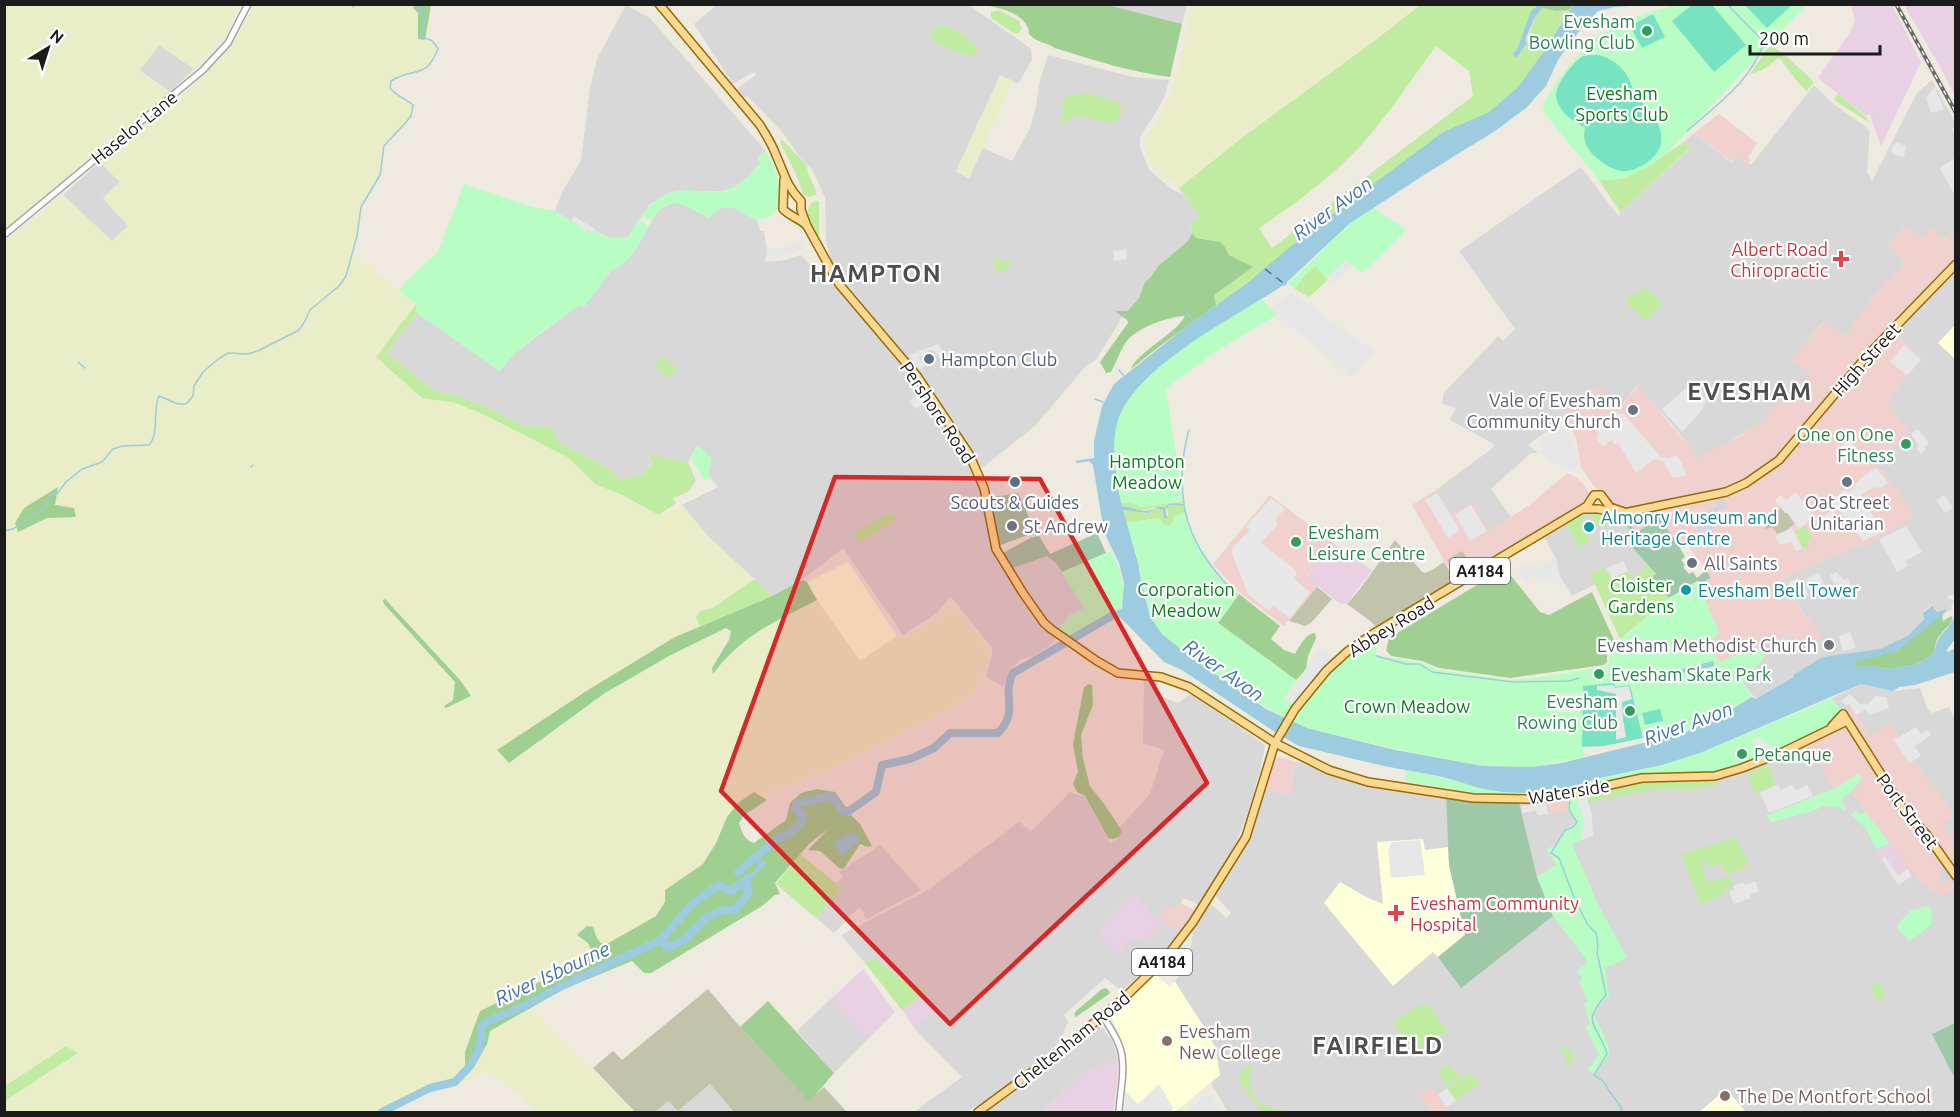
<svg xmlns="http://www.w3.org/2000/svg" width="1960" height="1117" font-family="Ubuntu,sans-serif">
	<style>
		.residential { fill: #d9d8d8 }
		.commercial { fill: #f0d1cd }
		.industrial { fill: #e7d1e2 }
		.education { fill: #fcffd8 }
		.construction { fill: #c1c3ab }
		.farmland { fill: #e9eec9 }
		.grass { fill: #c0eca1; fill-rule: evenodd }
		.forest { fill: #9fd092 }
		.cemetery { fill: #9fc8a9 }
		.park { fill: #b8fdc3 }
		.pitch { fill: #78e3c2 }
		.parking { fill: #e7e7e7 }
		.plaza { fill: #d5d4e3 }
		.water { fill: #9dcbdf }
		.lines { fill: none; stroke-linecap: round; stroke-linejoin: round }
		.stream { stroke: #9dcbdf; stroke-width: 1.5 }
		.river { stroke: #9dcbdf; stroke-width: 8 }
		.ferry { stroke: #4371b0; stroke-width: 1.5; stroke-dasharray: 8 6; stroke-linecap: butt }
		.minor-casing { stroke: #a2a2a2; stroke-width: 8 }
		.major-casing { stroke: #936d00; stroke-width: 10 }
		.minor { stroke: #fff; stroke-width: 5 }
		.major { stroke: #ffd994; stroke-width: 7 }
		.rail-casing { stroke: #696969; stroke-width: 4 }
		.rail { stroke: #fff; stroke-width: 1.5; stroke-dasharray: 4.5; stroke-linecap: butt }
		.marked { fill: #d62828; fill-opacity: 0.2; stroke: #d62828; stroke-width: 4.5; stroke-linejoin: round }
		.leisure-dot { fill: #2e9e5b; stroke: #fff; stroke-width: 2 }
		.health-dot { fill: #e0444e; stroke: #fff; stroke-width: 2 }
		.service-dot { fill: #5c6f8a; stroke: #fff; stroke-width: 2 }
		.worship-dot { fill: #6b7280; stroke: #fff; stroke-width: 2 }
		.culture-dot { fill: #0f9aa8; stroke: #fff; stroke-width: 2 }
		.education-dot { fill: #8d6e63; stroke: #fff; stroke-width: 2 }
		.labels { text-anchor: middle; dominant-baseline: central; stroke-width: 4.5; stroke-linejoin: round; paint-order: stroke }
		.shield { fill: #fff; stroke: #5f5f5f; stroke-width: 1.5 }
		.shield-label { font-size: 16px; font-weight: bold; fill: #1b1b1b }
		.leisure-label { font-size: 18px; fill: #27864d; stroke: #fff; text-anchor: end }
		.park-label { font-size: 18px; fill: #047e18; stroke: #fff }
		.street-label { font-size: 18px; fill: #1b1b1b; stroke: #fff }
		.health-label { font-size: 18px; fill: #be3a42; stroke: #fff; text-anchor: end }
		.service-label { font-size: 18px; fill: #4e5e75; stroke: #fff; text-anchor: start }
		.worship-label { font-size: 18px; fill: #5b616d; stroke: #fff; text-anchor: end }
		.culture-label { font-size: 18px; fill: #0d838f; stroke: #fff; text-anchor: start }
		.education-label { font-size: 18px; fill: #785e54; stroke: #fff; text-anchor: start }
		.water-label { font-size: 20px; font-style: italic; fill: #4371b0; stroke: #fff }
		.district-label { font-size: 24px; font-weight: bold; letter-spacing: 1.5px; fill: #4e4e4e; stroke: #fff }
	</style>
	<rect width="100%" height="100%" fill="#eeeae0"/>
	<!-- residential -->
	<g class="residential">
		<path d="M626,5L650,18L766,151L757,158L761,163L746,179L735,187L722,191L670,192L649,205L628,237L614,239L592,234L555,211L562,192L581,161L590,88L597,59Z"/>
		<path d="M717,5H969L1031,49L1032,60L1018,84L1000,75L956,171L969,179L983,148L1012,161L1030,128L1036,107L1039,84L1048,55L1133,77L1169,80L1165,95L1158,109L1140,137V147L1149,170L1173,190L1183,194L1200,217L1190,227L1192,233L1188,241L1158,266L1150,278L1145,282L1139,298L1126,311L1096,360L1086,366L1035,426L978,471L902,351L837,272L831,261L826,240L825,198L812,169L799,156L783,133L748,96L743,98L737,89L757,74L754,72L733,84L694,24Z"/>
		<path d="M1108,5H1187L1182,24Z"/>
		<path d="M159,45L194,69L170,92L140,70Z"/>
		<path d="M1932,80L1955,122V127L1952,129L1955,135V158L1940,168L1955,195V231L1941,241L1921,239L1905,226L1888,244L1906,262L1873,296L1846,337L1824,321L1792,359L1811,376L1804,385L1800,381L1759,425L1698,458L1672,424L1637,386L1619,408L1615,406L1573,407L1564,413L1563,419L1528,445L1538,453H1531L1491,489L1511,517L1489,531L1452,516L1436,490L1494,447L1492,443L1450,420L1456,408L1443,404V394L1498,336L1503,341L1515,329L1459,251L1581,167L1619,217L1620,212L1690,149L1684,142L1694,133L1732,163L1736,156L1751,165L1814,85L1832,103L1870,130L1867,172L1872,181L1917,93Z"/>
		<path d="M100,162L120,182L103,198L129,225L112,241L63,195Z"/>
		<path d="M679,202L694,209L713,213L718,209L727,207L736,208L757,220L760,231H764L767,251L765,262L785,260L801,255L823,278L833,284L917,377L969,455L983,490L992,550L1035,615L1056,639L1046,648L1033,656L1021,659L1009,671L1004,687L986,677L992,655V648L952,598L948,600L937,613L903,635L843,548L802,580L772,596L708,536L682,505L718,487L707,474L697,446L688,462L648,455L653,462L643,474L620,480L606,466L558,442L553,428L521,425L487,407L455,395L435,391L386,353L417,313L500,371L511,356L579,305L597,289L610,272L626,261L635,251L657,212L666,205Z"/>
		<path d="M1955,266L1956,595H1949L1947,598L1955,601L1951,607L1952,609L1946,612L1944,609L1937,612L1930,606L1923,612L1924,619L1909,635L1880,649L1822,657L1793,675L1794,677L1780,686L1756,699L1743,683L1766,653L1754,648L1794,634L1797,641L1811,618L1807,620L1782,578L1860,545H1868L1883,534L1912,518V512L1874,460L1910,432L1887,405L1902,381L1922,360L1892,330Z"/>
		<path d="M1581,509L1624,512L1626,525L1639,541L1632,547L1648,565L1633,578L1627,571L1611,578L1606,567L1591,574L1595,584L1572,596L1559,575L1557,561L1544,536L1558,528L1563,520Z"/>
		<path d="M1047,555L1056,563L1085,608L1070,615L1058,630L1047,620L1012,568Z"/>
		<path d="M1144,678L1155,681L1160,696L1178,703L1189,695H1193L1265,745L1260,770L1248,813L1231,854L1225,861L1200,905L1184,898L1174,911L1159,916L1180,935L1163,954L1122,991L1105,978L1064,1015L1068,1022L1060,1041L1047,1054L991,1098L965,1112H914L962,1077L914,1028L935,1010L922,995L928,991L901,979L874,958L865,963L841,935L928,890L1019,822L1031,831L1070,792L1085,797L1110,843L1119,838L1122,831L1120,827L1150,794L1164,750L1143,743Z"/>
		<path d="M1861,684L1893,691L1920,688L1928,710L1932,713L1949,707L1953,716L1955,715V1023L1933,1034L1955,1079V1112H1228L1211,1083L1220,1075L1215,1047L1206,1030L1175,982L1188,962L1193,934L1190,932L1210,903L1226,918L1231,913L1214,894L1244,850L1253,829L1264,788L1291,795L1295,761L1351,780L1473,798L1564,795L1843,714L1832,698Z"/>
		<path d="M880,845L921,890L867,919L863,915L865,912L859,907L834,933L816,918L842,888L837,882L843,877L839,872Z"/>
		<path d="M831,999L868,1039L834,1073L797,1031Z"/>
		<path d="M1100,1025L1112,1040L1118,1059L1085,1073L1040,1112H986L1053,1063Z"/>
		<path d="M710,1084L734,1112H655L668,1100L678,1111Z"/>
	</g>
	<!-- commercial -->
	<g class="commercial">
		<path d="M1719,114L1757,143L1748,157L1750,159L1748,163L1736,156L1732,162L1694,133Z"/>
		<path d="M1906,225L1921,239L1933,227L1942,241L1955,231V266L1892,330L1922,360L1902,381L1887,405L1910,432L1874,459L1912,512V518L1883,534L1868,545H1860L1782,578L1806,619L1811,618L1822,639L1803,651L1793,634L1718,662L1710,639L1717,628L1699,586L1700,583L1710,578L1700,560H1698L1688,545L1684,548L1679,546L1660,519H1644L1647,526L1636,532L1630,524L1626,525L1624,512L1608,501L1607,497L1593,485L1581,467L1576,438L1563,413L1599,387L1615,406L1619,408L1638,386L1698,457L1740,436L1759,425L1799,381L1804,384L1811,376L1791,359L1825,321L1846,337L1873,296L1906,262L1888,244Z"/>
		<path d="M1567,473L1577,478L1585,486L1589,493L1590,498L1588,503L1459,581L1445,562L1412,505L1436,490L1452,515L1472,503L1489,531L1531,504Z"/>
		<path d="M1270,495L1333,543L1306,576L1318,586L1284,626L1239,592L1213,564Z"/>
		<path d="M1851,707L1871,735L1890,723L1916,763L1955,815L1943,823L1951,837L1955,835V893L1953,890L1941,898L1920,882L1851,793L1863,779L1859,773L1833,789L1806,741Z"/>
		<path d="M1278,757L1295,761L1291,795L1264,788L1273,760Z"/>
		<path d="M1569,798L1568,811L1550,814L1548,802Z"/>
		<path d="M1180,903L1196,911L1180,935L1159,916L1168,906L1174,911Z"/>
		<path d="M1431,1086L1448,1112H1432L1419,1094Z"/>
	</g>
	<!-- industrial -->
	<g class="industrial">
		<path d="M1851,5H1892L1921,62L1881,146L1870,114L1865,115L1818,78L1849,34L1855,21Z"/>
		<path d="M1904,5H1955V96L1939,65Z"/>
		<path d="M1333,543L1372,570L1346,604L1339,603L1306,577Z"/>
		<path d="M1891,843L1908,868L1892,879L1876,850Z"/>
		<path d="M1134,894L1162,924L1143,943L1135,937L1117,954L1099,933L1109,919Z"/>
		<path d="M863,969L895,1012L868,1039L831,999Z"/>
		<path d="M922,995L936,1010L914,1028L902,1010Z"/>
		<path d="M1118,1059L1117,1084L1113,1112H1040L1085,1073Z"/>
	</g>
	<!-- education -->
	<g class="education">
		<path d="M1955,325V359L1938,343Z"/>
		<path d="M848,562L897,636L860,661L817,600L807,582Z"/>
		<path d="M1423,839L1425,850L1448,847L1449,865L1465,935L1438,957L1433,952L1393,986L1324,903L1340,882L1370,899L1383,904L1377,842Z"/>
		<path d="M1156,975L1170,987L1175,982L1206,1030L1215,1047L1220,1075L1175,1112H1123L1126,1052L1112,1017L1118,1008Z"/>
		<path d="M1726,1089L1746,1112H1699L1704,1108Z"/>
	</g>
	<!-- construction -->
	<g class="construction">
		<path d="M1781,508L1785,513H1787L1795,524L1785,531L1777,534L1772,527L1766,529L1763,522Z"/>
		<path d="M1395,540L1422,572L1425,573L1432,570L1444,562L1457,583L1379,629L1369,620L1347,604L1360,589Z"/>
		<path d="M1462,551L1475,568L1460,577L1455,573L1447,560Z"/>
		<path d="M1317,587L1332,599L1311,623L1305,626L1289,621Z"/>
		<path d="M708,989L740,1027L809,1100L824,1087L847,1112H734L710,1084L678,1111L668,1101L655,1112H635L593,1068L613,1051L622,1060Z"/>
	</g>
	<!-- farmland -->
	<g class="farmland">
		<path d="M227,5L238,10L224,37L194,69L159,45L140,70L170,92L80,165L5,230V5Z"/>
		<path d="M253,5H415L414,8L418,13L419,39L425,40L428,37L433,40L438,49L430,66L424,70L401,75L391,81L390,88L393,93L405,98L413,105L411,116L384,146L380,175L361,207L352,254L416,304L376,357L422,398L456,403L485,415L569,458L595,484L622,495L661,516L682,505L708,536L754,579L727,599L696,617L700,626L675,637L632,662L498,750L509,763L605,693L669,656L726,628L731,631L712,668L714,673L723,660L756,631L817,600L860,661L897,636L904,638L933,621L950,604L974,629L989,650L987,664L975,695L892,740L832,768L786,788L767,794V800L754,792L727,816L716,843L703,864L666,890L665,902L656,916L605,945L600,943L595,933L580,939L588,943L591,950L588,959L480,1012L465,1052V1066L468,1068H473L475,1065L487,1044L490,1031L532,1008L635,1112H536L522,1097L488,1071L452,1087L432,1091L382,1112H5V1101L77,1054L66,1046L5,1086V241L63,195L112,241L128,226L103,198L120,182L100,162L196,84L245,26Z"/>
		<path d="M1193,5H1420L1377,39L1243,137L1180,187L1152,165L1146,155L1145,140L1164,110L1172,92Z"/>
		<path d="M1001,75L1013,81L969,178L956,171Z"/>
	</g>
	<!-- grass -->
	<g class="grass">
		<path d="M1420,5H1538L1531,11L1517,49L1514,53L1524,49L1535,17L1542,8L1556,11L1569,10L1544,51L1518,87L1489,112L1443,132L1307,233L1265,269L1216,305L1214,295L1252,267L1229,255L1225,247L1220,242L1196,238L1192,233L1190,224L1200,217L1179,188L1243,137L1377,39ZM1436,46L1469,71L1473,96L1272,248L1259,228C1296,203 1335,175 1365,141C1391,111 1413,77 1436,46Z"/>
		<path d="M999,10L1019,21L1022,28L1019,33H1014L992,19L991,17V12Z"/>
		<path d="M942,25C955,27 967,38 977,46V52L970,56L934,42L930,35L935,28Z"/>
		<path d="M1770,45L1785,55L1814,82L1807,91L1801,86L1781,60L1778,58L1764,69L1749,75Z"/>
		<path d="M1082,92L1117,101C1120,105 1122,109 1121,114C1114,133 1090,113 1077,116C1071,117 1066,121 1062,126L1063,99L1074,94L1079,95Z"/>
		<path d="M1838,94L1865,116L1870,123L1834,100Z"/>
		<path d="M780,138L807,165C807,177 816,184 816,195L809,197L803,194L796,174L781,144Z"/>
		<path d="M1684,142L1690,148L1620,212L1599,180L1621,179L1647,167Z"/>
		<path d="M816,200L819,202V239C812,226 799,210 816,200Z"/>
		<path d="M994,257L1012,263V264L1003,272L997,273L994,268Z"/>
		<path d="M1315,266L1328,280L1309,297L1295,289L1304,276Z"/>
		<path d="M1645,287L1663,303L1645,321L1624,300Z"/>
		<path d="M416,304L417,313L386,353L435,391L455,395L487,407L521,425L553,428L558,442L606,466L620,480L643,474L653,463L648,454L688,462L696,481L688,492L673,498L676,503L659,515L622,495L595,484L569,458L485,415L456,403L422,398L376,357Z"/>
		<path d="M663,356L677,369L669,377H667L656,367L655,365Z"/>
		<path d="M1184,501L1186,513L1174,516L1173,522L1169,526L1164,525L1159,518L1126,523L1123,510L1148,513L1156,508H1160L1164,512L1166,518L1168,514L1167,510L1154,507C1146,513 1133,508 1122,506L1121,503H1132L1143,507Z"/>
		<path d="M889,513L891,515L894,513L897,519L866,538L862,543L853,532Z"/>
		<path d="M1589,513L1618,517H1619L1602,528L1597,526Z"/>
		<path d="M1581,515L1585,520L1580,523L1590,542L1578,547L1566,524Z"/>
		<path d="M1804,525L1812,537L1806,540L1809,546L1803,548L1795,531Z"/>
		<path d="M1648,565L1656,575L1652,579L1669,598L1620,639L1590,574L1605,567L1611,578L1628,571L1633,578Z"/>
		<path d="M754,579L772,596L700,626L696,617L700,611L713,608Z"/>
		<path d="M1768,765L1776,784L1755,793L1747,774Z"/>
		<path d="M1715,776L1717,785L1693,789L1652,790L1589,802L1585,790L1642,778Z"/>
		<path d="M1736,837L1748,863L1744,865L1745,869L1742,870L1741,869L1729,874L1724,870L1722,863L1708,868L1705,859L1701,861L1707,882L1729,876L1733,887L1722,891L1723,895L1700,904L1681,854Z"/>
		<path d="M800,854L842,888L816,918L776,884Z"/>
		<path d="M874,958L901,979L928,991L902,1010L865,963Z"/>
		<path d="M1879,982L1886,996L1876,1000L1870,985Z"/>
		<path d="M1424,1004L1432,1009L1447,1031C1414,1053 1417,1056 1393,1022L1419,1005Z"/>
		<path d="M1562,1045H1565L1575,1058L1565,1068V1052H1560V1049Z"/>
		<path d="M66,1046L78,1053L5,1101V1086Z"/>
		<path d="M1251,1064L1253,1066C1243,1088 1258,1111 1283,1109L1285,1112H1262L1239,1080V1072Z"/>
		<path d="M1449,1065L1457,1075L1460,1073L1462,1076L1448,1085L1437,1070Z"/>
		<path d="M1471,1072L1480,1084L1456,1101L1447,1088Z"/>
	</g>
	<!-- forest -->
	<g class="forest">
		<path d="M415,5H431L425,40L418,39V13L413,8Z"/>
		<path d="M983,5H1108L1182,24L1170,77C1130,72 1094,60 1055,48C1046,42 1037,43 1029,34C1029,14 998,7 983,5Z"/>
		<path d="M1545,5H1573L1569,10L1556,11L1542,8Z"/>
		<path d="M1192,233L1196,238L1220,242L1225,247L1229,255L1253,267L1214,295L1216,305L1156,349L1131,369C1136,353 1176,334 1185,316C1167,317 1138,327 1126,342C1120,351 1116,363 1111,372L1106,373L1100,362L1128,323L1127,320L1112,309L1116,311H1127L1139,298L1145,282L1150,278L1158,266L1188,241Z"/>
		<path d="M58,487L55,505L74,508L76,517L47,518L18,532L15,523L24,508Z"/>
		<path d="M1505,568L1540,612L1549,615L1592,592L1615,642L1607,651V662L1604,665L1510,678L1439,668L1422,661L1391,656L1386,650L1389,638Z"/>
		<path d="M802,580L807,582L817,600C776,621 742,635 713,674L712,668L729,640L731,631L726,628L669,656L605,693L509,763L497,750L588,690L675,637L772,596Z"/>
		<path d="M1239,594L1280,626L1271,639L1284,650L1295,654C1300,646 1305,634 1315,633L1316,638L1308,656L1306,670L1296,680L1218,623Z"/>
		<path d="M385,599L460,680L471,696L446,708L444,706L453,700L455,682L384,604L383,600Z"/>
		<path d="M1942,614L1943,621L1951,616L1953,618C1950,627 1946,627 1941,634C1936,639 1935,646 1934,653L1923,661L1913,665L1889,669L1872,666L1857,667L1853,665L1856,659L1880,655L1918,633Z"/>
		<path d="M1089,684L1092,685L1093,705L1081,735L1083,759L1090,786L1105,805L1122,831L1119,837L1113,839L1108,838L1085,796L1077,792L1073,784L1078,772L1073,744L1084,687Z"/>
		<path d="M817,789L835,792L851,814L848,816L851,815L860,824L872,846L868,847L860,844L845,867L843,869L839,868L820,851L808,850L828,829L809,844L775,883L780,894L775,895L762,906L651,973H644L632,961L564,989L490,1031L487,1044L475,1065L473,1068L465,1066V1052L480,1011L587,959L591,950L588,943L577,935L587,926L593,927C596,935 597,942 605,945L656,916L665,902V890L703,864L716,843L727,817L738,803L754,792L767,800L744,815L739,823C742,832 744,840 754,843L786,820L790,803L801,793Z"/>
		<path d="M1106,988L1110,992L1109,994L1076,1017L1074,1014L1076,1011L1102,989Z"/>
		<path d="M768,1001L834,1073C825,1083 819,1092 809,1101L740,1027Z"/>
	</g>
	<!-- cemetery -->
	<g class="cemetery">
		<path d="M1018,493L1035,531C1024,538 1011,540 999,546L989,497Z"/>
		<path d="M1656,513L1679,546L1685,557L1681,560L1685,565L1683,567L1689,574L1693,572L1697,578L1706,570L1711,578L1700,583L1697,581L1669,598L1652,578L1656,574L1632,547L1639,541L1626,525L1630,524L1636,532L1647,526L1643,519Z"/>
		<path d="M1097,533L1106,553L1062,572L1056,563L1047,556L1012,568L1003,553L1030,538L1039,536L1050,554Z"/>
		<path d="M1446,794L1518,799L1537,877L1553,916L1461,988L1438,957L1465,935L1449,865Z"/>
		<path d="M1955,1023V1079L1932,1034Z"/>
	</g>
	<!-- park -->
	<g class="park">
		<path d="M1670,5H1806L1668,152L1647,167L1621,179L1599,180L1545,114L1543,105L1555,84L1571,63L1599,35L1631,18L1664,8Z"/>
		<path d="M766,151C777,168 794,219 758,219C747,219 740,208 728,207C720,207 714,212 709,218C686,208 669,188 652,221L641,216C657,195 672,188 699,191C706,191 715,193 723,191C739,188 750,174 760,163L757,158Z"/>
		<path d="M464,184L532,207L555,211L592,234L595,230C607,238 615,239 628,237L638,220L649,225L635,251L626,261L610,272L584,307L579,305C552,326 520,343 500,371L417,313L416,304L399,291L407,280L438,252Z"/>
		<path d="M1374,208L1406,230L1362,273L1346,260L1326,278L1315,266L1304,276L1295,289L1288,284L1349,224Z"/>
		<path d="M1262,299L1277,315L1221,348L1166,388L1183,500L1143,507L1132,503H1121C1115,479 1110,446 1117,421C1131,373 1220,324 1262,299Z"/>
		<path d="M698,445L712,459L708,474L713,480L704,479L694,464L692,455Z"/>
		<path d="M1186,513C1191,545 1214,572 1236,594H1239L1218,623L1296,680L1284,699L1294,705L1287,718C1255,703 1166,648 1150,617C1142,601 1142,581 1138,563C1135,549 1131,536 1126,523L1159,518L1164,525L1169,526L1173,522L1174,516Z"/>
		<path d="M1111,551C1121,568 1129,597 1118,615L1115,614L1072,639L1058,630L1070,615L1084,608L1062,572Z"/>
		<path d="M1698,581L1700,583L1699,586L1717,628L1719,635L1710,640L1718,662L1754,648L1767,653L1743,683L1752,696L1721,716L1683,733L1645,742L1630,685L1615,687L1614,683L1583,686L1582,747L1584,757L1533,767L1483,766L1395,749L1307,728L1290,719L1306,695L1353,649L1384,628C1385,643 1376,645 1375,655L1422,663L1438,670L1511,680L1550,676L1607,666L1609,663V652L1619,641L1669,598Z"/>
		<path d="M1832,698L1843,714L1826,731L1728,772L1666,776L1601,787L1599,778L1662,765L1700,753Z"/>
		<path d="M1406,770C1448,778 1486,791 1529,793V795L1480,794L1405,781Z"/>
		<path d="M1859,773L1862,778L1850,793L1843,797L1841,801L1846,808L1843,811L1840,807L1824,806L1810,812L1771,822L1767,815L1833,789Z"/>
		<path d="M1576,796L1584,822L1581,840L1572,844L1599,906L1627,958L1605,968L1609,995L1597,1007L1594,1015L1608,1044L1609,1055L1595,1075L1588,1070L1599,1054L1585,1027L1590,1024L1584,1003L1588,1001L1579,982L1582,978L1577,971L1588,962L1553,916L1537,877L1556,865L1547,851L1548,848L1554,846L1565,829L1576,822L1568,811L1569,798Z"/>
		<path d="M1856,810L1860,815L1865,812L1890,843L1876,849L1865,827L1851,815Z"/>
		<path d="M1928,906L1931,909V925L1910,941L1898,930L1897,925L1911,910Z"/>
	</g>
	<!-- pitch -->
	<g class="pitch">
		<path d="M1692,5H1712L1746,45L1714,72L1672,21Z"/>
		<path d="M1745,5H1792L1767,28Z"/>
		<path d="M1653,14L1665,37L1642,48L1630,26Z"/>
		<path d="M1598,55C1619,60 1632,76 1634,97C1649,105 1664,125 1661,143C1659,157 1637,173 1622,171C1613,170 1605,165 1598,159C1587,150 1582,141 1585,127C1573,123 1557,109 1556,96C1555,85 1574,61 1583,56C1587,55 1594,55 1598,55Z"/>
		<path d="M1614,683L1615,687L1630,685L1643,738L1604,746L1582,747L1583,686Z"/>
		<path d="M1660,709L1663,721L1645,725L1642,713Z"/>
	</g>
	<!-- parking -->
	<g class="parking">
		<path d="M1935,87L1944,109L1931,113L1926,98Z"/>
		<path d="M1896,142L1906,146L1904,157L1893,154L1891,149Z"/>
		<path d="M1955,158V174L1954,175L1956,178L1955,196L1940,168Z"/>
		<path d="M574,216L595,229L592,233L571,221Z"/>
		<path d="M800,241L803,246L801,250L787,255L766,257L767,251L771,247L779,248Z"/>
		<path d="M1126,249L1127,259L1114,261L1113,251Z"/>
		<path d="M1346,260L1352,266L1332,285L1326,278Z"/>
		<path d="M1292,293L1375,352L1352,378L1270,308Z"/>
		<path d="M938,344L944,353L940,358L934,350H929L919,358L925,366L920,370L908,355Z"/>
		<path d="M1904,345L1921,360L1907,375L1890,362Z"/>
		<path d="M1763,382L1772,390L1761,402L1758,399L1754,403L1747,397Z"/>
		<path d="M1690,384L1707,400L1701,411L1682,432L1662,409Z"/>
		<path d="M923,391L929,399L916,409L909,401Z"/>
		<path d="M1617,411L1620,414L1623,413L1661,457L1670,458L1676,455L1684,465L1682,466L1686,475L1673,478L1664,462L1654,459L1636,473L1618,443L1615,445L1611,440L1603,447L1596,438L1598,435L1597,429L1609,421L1607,419Z"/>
		<path d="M1561,428L1564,429L1568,433L1575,447L1579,464L1573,471H1567L1540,453L1543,450L1538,442Z"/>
		<path d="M1918,429L1929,443L1925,446V450L1921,454L1916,448L1919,445L1911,434Z"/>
		<path d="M1849,438L1858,450L1840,465L1836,461L1842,456L1837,450Z"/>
		<path d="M1876,467L1888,483L1881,488L1874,487L1861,495L1882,532L1863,541L1831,500L1846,489L1849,492L1856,486L1854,484Z"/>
		<path d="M996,471L1001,478L1007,495L993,497L987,476Z"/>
		<path d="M1796,492L1814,517L1799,529L1787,512L1785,513L1775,500L1780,495L1786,500Z"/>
		<path d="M1437,493L1460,530L1448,538L1425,500Z"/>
		<path d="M1944,495L1953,508L1945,513L1936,500Z"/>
		<path d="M1271,498L1285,509L1277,517L1276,522L1278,524L1261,543L1294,569L1297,574L1294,579L1310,592L1290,618L1273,605L1269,611L1248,594L1232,553L1233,547L1250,530L1246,527Z"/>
		<path d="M1471,505L1487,531L1470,541L1455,515Z"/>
		<path d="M1832,510L1839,521L1829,528L1822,517Z"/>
		<path d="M1906,526L1922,552L1906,561L1908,566L1897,572L1879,539Z"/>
		<path d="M1792,528L1802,548L1796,552L1791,542L1780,545L1775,536Z"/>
		<path d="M1555,557L1559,575L1545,583L1542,578L1540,579L1535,574L1526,581L1517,568L1527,562L1530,567L1533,565L1537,569Z"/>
		<path d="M1623,561L1628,571L1612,578L1607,568Z"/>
		<path d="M1837,572L1843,580L1848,578L1851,586L1840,591L1837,583L1834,584L1830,575Z"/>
		<path d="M1819,573L1823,583L1808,590L1806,585L1809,584L1806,579Z"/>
		<path d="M1798,577L1809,594L1799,600L1788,583Z"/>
		<path d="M1850,632L1856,648L1843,651L1839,636Z"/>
		<path d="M1323,648L1335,659L1324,668L1294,705L1284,699L1319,650Z"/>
		<path d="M1613,685L1615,688L1629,686L1632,699L1622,702L1623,719L1626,737L1616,740V694L1597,690V686Z"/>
		<path d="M1557,693L1579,694V712H1557Z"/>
		<path d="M1850,694L1860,704H1868L1875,696L1886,697L1889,708L1869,715L1865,710L1856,715L1849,704L1846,705L1841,701Z"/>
		<path d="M1916,727L1921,734L1928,730L1931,735L1915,746L1921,756L1909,763L1894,740Z"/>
		<path d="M1758,737L1763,742L1770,744L1771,747L1766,750L1754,745L1751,741Z"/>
		<path d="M1778,785L1781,790L1792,785L1796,791L1807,785L1813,796L1769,813L1760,792Z"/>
		<path d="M1585,790L1592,816L1593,836L1581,840L1584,822L1575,793Z"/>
		<path d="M1546,804L1548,814L1538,815L1536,811L1522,813V806Z"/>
		<path d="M1420,840L1425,875L1391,878L1388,850L1392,842Z"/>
		<path d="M1885,857L1898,876L1908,869L1911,877L1898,885L1882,859Z"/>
		<path d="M1755,881L1759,891L1750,895L1751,898L1734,904L1729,892L1734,890L1733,886L1743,882L1745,885Z"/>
		<path d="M1159,1084L1173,1108L1171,1112H1124L1125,1091L1138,1104Z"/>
		<path d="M1447,1088L1456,1101L1446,1107L1438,1095Z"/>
		<path d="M1210,1095L1223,1112H1186L1204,1096Z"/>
	</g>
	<!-- plaza -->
	<g class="plaza">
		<path d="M1719,494L1728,506L1717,512L1722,522L1699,540L1697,535L1699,533L1691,517L1717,507L1712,495Z"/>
		<path d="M1945,860L1955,876V886L1948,877L1944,883L1940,881L1942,871L1940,862Z"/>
	</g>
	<!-- water -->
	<g class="water">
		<path d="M1538,5H1545L1535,17L1526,38V45L1517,57L1514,56L1513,53L1517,49L1531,11Z"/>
		<path d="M1573,5H1645L1615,7L1598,11L1580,30L1558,60L1546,86L1526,108L1495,131L1427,173L1349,224L1287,282L1286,285L1282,286C1234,318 1137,365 1118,420C1110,444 1116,483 1122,506C1130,507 1140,511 1147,511C1155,510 1155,505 1165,508L1167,518H1164L1163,510L1156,508L1148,513L1123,510L1138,563L1141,581L1150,617L1162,634L1193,659L1266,709L1307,728L1395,750L1483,766L1532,767L1562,763L1684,733L1721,716L1752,697L1756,699L1794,677L1793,675L1822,657L1880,649L1909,635L1924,619L1923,613L1932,606L1937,612L1945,609L1946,612L1898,650L1868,659L1857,660L1854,665L1857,667L1872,666L1889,669L1913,665L1923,661L1934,653C1938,631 1948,633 1955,616V639L1946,651L1948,652L1955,648V672L1915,685L1899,687L1893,691L1861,684L1700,753L1662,765L1599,778L1568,788H1557L1529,793L1503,792L1483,789L1443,777L1384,766L1299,746L1275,732L1182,670L1164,662L1118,615L1122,609L1124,583L1119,563L1104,532L1093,465L1089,461L1077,463L1075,461L1094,458V441L1102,406L1114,384L1187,326L1247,283L1307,233L1443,132L1489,112L1518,87L1544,51Z"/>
		<path d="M1713,661L1714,666L1675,675L1674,671Z"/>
		<path d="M853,832L860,840L842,856L833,842Z"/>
		<path d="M755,859L765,861L766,864L749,882V889L746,890L736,888L735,886L745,875L754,872L759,865Z"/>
	</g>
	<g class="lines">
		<!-- stream -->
		<g class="stream">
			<path d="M350,4L354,7"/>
			<path d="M1687,131C1717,105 1752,80 1764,42L1727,4"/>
			<path d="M1184,310L1195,323"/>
			<path d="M78,362L85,368"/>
			<path d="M1119,370L1124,376"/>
			<path d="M1095,399L1103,402"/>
			<path d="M251,467L253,465"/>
			<path d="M1184,503C1180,478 1182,455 1189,430"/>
			<path d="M1165,508L1170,504L1184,505C1190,541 1210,568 1236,594"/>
			<path d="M4,531L13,529L45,507L50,494H57L66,482L82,469L102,462L113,449L122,446L149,445C160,432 152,412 159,396L178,404H186L193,396L194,386L203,372L217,360L228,353L247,354L258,351L299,330L305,321L310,310L339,286L346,276L357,236L361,207L380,175L384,146L407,121L411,116L413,105C406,99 395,95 390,88L391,81C415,66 425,81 438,49C430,36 431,41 420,37L425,20L418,10L422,4"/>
			<path d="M1376,656L1406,664H1420L1432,672L1513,682L1569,681L1579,678"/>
			<path d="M1570,798L1569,810L1577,822L1573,827L1565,830L1551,853L1559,858L1575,900L1588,925L1596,933L1598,945L1597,952L1606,995C1579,1025 1599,1024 1607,1054L1594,1075L1604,1082L1609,1091L1621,1107V1112"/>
			<path d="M583,936L585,930"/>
			<path d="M590,939L592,933"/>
		</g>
		<!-- river -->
		<g class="river">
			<path d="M738,872L778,838L792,832L801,822L803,816L795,808L796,804L829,796L835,800L842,811H849L876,792L882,765L910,759L934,748L950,733H998C1020,710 1001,697 1013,673L1115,614L1118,615L1127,610"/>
			<path d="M661,940L668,948L687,938L705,918L720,911L735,909L749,893L746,884L747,880"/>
			<path d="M382,1112L430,1088L455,1082L470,1066L478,1052L482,1037L481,1029L484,1023L524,1006L562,986L661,940L693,903L719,885L731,891L742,883"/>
		</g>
		<!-- ferry -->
		<path class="ferry" d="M1265,269L1286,285"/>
		<defs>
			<g id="minor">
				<path d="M4,235L203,70L228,43L248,4"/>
				<path d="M1102,1015C1108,1025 1115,1034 1119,1045C1127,1065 1120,1091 1119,1112"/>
			</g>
			<g id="major">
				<path d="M659,4L760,125C766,135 772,144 776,155C785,175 786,185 801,201V210L807,226L839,284L917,376L969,454L984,488L996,549L1023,593L1044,623L1051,629L1097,661L1118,673L1161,677L1189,687L1275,743L1329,770L1368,782L1473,798L1529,799L1564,795L1642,778L1715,776L1742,768L1783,752L1847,721"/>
				<path d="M784,180L783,209C789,216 799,218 806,225"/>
				<path d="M1583,509H1599L1619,514L1726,492L1746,483L1779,460L1867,356L1956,264"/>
				<path d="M1832,726L1843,714L1903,809L1926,834L1956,876"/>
				<path d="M978,1112L1050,1059L1123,999L1168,955L1193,922L1246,837L1275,743L1295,709L1327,670L1348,651L1371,635L1587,506L1594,495H1601L1610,507L1624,512"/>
			</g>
		</defs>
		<!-- minor casing -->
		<use href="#minor" class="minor-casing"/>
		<!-- major casing -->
		<use href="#major" class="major-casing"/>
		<!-- minor -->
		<use href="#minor" class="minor"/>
		<!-- major -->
		<use href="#major" class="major"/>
		<defs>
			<path id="rail" d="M1896,4L1956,113"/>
		</defs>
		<!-- rail casing -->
		<use href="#rail" class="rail-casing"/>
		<!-- rail -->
		<use href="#rail" class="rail"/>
	</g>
	<!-- marked area -->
	<path class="marked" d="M835,477L1040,479L1207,783L950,1024L721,791Z"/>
	<!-- markers -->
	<g class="leisure-dot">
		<circle cx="1647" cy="31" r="6"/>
		<circle cx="1906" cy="444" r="6"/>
		<circle cx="1296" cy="542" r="6"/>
		<circle cx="1599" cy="674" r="6"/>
		<circle cx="1630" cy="711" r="6"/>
		<circle cx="1742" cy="754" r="6"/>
	</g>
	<g class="health-dot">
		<path d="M1838 250h6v6h6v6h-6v6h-6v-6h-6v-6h6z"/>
		<path d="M1393 904h6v6h6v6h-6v6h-6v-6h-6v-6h6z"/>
	</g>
	<g class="service-dot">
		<circle cx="929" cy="359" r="6"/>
		<circle cx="1015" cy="482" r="6"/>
	</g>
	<g class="worship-dot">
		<circle cx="1633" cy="410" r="6"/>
		<circle cx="1847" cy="482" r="6"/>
		<circle cx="1012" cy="526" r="6"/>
		<circle cx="1692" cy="563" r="6"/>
		<circle cx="1829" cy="645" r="6"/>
	</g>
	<g class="culture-dot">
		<circle cx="1589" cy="527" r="6"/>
		<circle cx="1686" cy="590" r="6"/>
	</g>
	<g class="education-dot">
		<circle cx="1167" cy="1041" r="6"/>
		<circle cx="1725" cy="1096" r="6"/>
	</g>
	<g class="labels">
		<!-- shield labels -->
		<g class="shield">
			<rect x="1450" y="558" width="60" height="26" rx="4.5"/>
			<rect x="1132" y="949" width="60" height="26" rx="4.5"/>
		</g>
		<g class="shield-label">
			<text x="1480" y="571">A4184</text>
			<text x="1162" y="962">A4184</text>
		</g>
		<!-- leisure labels -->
		<g class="leisure-label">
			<text x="1635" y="21">Evesham<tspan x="1635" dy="21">Bowling Club</tspan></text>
			<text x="1894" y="434">One on One<tspan x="1894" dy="21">Fitness</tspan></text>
			<text x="1308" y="532" text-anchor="start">Evesham<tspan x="1308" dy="21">Leisure Centre</tspan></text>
			<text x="1611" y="674" text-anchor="start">Evesham Skate Park</text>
			<text x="1618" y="701">Evesham<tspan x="1618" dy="21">Rowing Club</tspan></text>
			<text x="1754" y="754" text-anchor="start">Petanque</text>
		</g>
		<!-- park labels -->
		<g class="park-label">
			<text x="1622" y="93">Evesham<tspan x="1622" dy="21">Sports Club</tspan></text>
			<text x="1147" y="461">Hampton<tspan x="1147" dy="21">Meadow</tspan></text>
			<text x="1641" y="585">Cloister<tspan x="1641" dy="21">Gardens</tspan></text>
			<text x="1186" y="589">Corporation<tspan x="1186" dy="21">Meadow</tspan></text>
			<text x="1407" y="706">Crown Meadow</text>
		</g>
		<!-- street labels -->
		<g class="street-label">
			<text transform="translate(134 127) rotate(-39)">Haselor Lane</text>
			<text transform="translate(1866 359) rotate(-48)">High Street</text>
			<text transform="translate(938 412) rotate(56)">Pershore Road</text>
			<text transform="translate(1391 626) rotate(-32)">Abbey Road</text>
			<text transform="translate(1569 791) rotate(-9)">Waterside</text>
			<text transform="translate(1908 811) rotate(53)">Port Street</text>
			<text transform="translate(1071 1040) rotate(-39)">Cheltenham Road</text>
		</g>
		<!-- health labels -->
		<g class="health-label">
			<text x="1828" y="249">Albert Road<tspan x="1828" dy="21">Chiropractic</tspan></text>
			<text x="1410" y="903" text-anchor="start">Evesham Community<tspan x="1410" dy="21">Hospital</tspan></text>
		</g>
		<!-- service labels -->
		<g class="service-label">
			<text x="941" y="359">Hampton Club</text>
			<text x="1015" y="502" text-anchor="middle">Scouts &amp; Guides</text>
		</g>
		<!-- worship labels -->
		<g class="worship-label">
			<text x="1621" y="400">Vale of Evesham<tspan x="1621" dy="21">Community Church</tspan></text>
			<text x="1847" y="502" text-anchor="middle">Oat Street<tspan x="1847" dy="21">Unitarian</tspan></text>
			<text x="1024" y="526" text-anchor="start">St Andrew</text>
			<text x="1704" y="563" text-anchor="start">All Saints</text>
			<text x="1817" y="645">Evesham Methodist Church</text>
		</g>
		<!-- culture labels -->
		<g class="culture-label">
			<text x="1601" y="517">Almonry Museum and<tspan x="1601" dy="21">Heritage Centre</tspan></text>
			<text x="1698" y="590">Evesham Bell Tower</text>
		</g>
		<!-- education labels -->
		<g class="education-label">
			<text x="1179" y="1031">Evesham<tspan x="1179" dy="21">New College</tspan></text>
			<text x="1737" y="1096">The De Montfort School</text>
		</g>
		<!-- water labels -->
		<g class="water-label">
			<text transform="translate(1332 208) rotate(-36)">River Avon</text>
			<text transform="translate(1224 670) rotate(35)">River Avon</text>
			<text transform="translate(1688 723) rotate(-20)">River Avon</text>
			<text transform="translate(552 973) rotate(-25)">River Isbourne</text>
		</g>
		<!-- district labels -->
		<g class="district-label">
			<text x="876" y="273">HAMPTON</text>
			<text x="1750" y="391">EVESHAM</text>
			<text x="1378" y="1045">FAIRFIELD</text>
		</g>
	</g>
	<!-- border -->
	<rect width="1960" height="1117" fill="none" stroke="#1b1b1b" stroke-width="12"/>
	<!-- north arrow -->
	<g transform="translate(48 48) rotate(38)" stroke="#ffffff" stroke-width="4.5" paint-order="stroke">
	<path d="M0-4.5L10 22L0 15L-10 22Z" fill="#1b1b1b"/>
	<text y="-9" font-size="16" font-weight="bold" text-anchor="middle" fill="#1b1b1b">N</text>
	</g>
	<!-- scale -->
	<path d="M1750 45v9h130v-9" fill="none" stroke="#1b1b1b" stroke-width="3"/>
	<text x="1759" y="45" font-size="18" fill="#1b1b1b" stroke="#ffffff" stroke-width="4.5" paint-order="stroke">200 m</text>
</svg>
